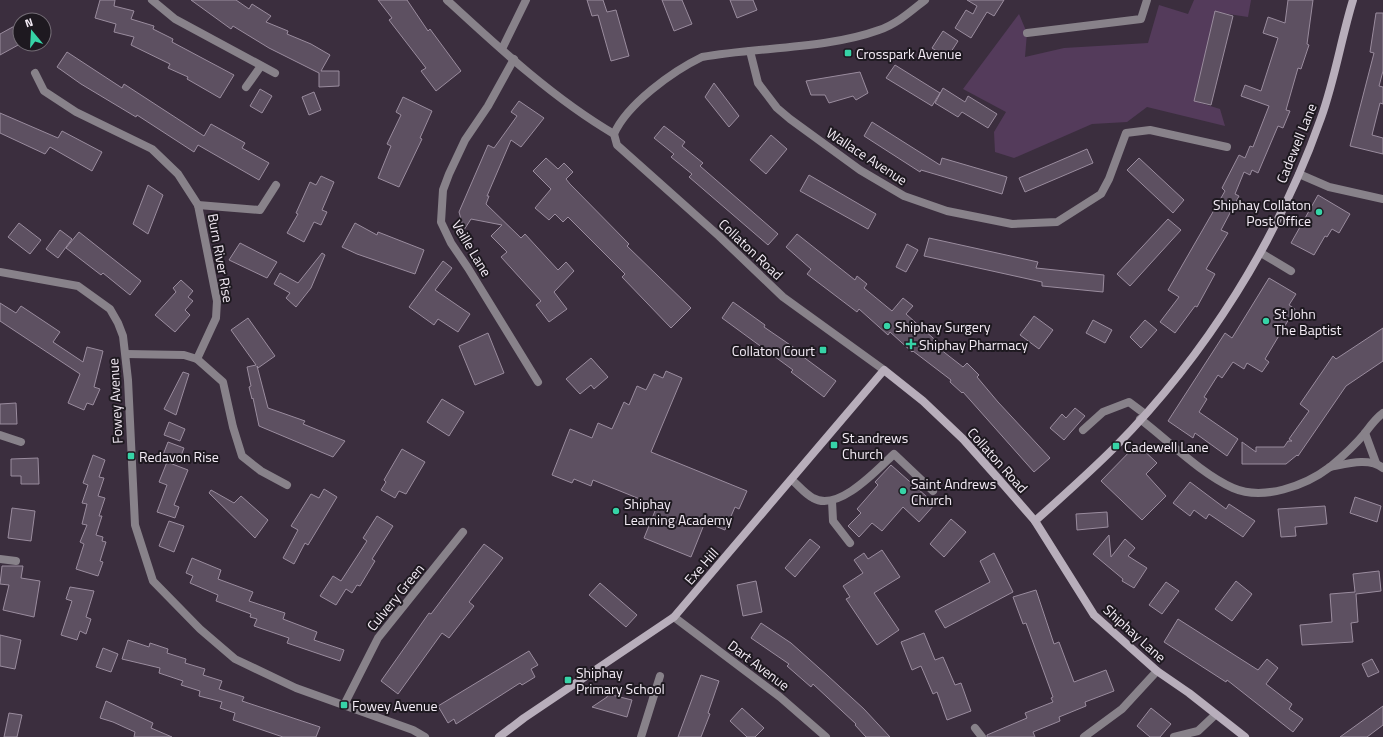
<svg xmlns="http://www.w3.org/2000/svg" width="1383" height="737" font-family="'Titillium Web',sans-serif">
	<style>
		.green { fill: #543b5b }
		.building { fill: #5d5061; stroke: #9a8c9e }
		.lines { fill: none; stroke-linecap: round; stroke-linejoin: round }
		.lane { stroke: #88828a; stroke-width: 8 }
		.street { stroke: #88828a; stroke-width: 8 }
		.secondary { stroke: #b8aebb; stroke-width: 8 }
		.poi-dot { fill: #36d4a7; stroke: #1e1920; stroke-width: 1.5 }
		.labels { text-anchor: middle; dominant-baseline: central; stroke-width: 4; stroke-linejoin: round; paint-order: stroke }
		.poi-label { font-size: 14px; fill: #f4ecf6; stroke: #1e1920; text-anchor: start }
		.street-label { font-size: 14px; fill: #f4ecf6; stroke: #1e1920 }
	</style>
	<rect width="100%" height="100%" fill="#3b2e3e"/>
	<!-- green -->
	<path class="green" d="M1194,0H1251L1248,17L1215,12L1194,101L1220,109L1225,126L1147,107L1127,122L1092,124L1014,158L995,152L994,132L1006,112L963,89L1019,14L1027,33L1025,57L1064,48L1148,43L1159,5L1188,14Z"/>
	<!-- building -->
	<g class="building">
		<path d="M100,0H115L114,6L134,11L131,19L154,26L153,29L173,39L172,42L234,75L220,98L187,79L188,77L168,68L170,64L131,45L134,37L114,32L116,24L95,18Z"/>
		<path d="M191,0H236L249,9L252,4L271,16L266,22L288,31L287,34L311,44L330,55L321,71H339V86L319,87V73L269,48L233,26L231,29Z"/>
		<path d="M378,0H407L428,31L430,29L461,71L436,91L421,71L426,68L389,20L392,18Z"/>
		<path d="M587,0H603L607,12L616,10L629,56L611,61L598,15L592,16Z"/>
		<path d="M662,0H682L692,24L674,31Z"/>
		<path d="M730,0H753L757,10L737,18Z"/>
		<path d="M967,0H1004L994,16L987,12L971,38L955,28L966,10L973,14L977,6Z"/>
		<path d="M1288,0H1313L1307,44L1309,45L1301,69L1298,68L1286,110L1290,111L1283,128L1278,126L1258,173L1252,170L1250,175L1244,172L1235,194L1239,196L1221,230L1228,233L1206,269L1215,274L1197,307L1195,306L1175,333L1160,322L1179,297L1168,290L1225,191L1222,188L1239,155L1245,158L1250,146L1253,147L1269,106L1241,96L1245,85L1261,91L1278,38L1263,33L1268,17L1285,23Z"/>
		<path d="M1215,11L1233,16L1211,105L1194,101Z"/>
		<path d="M1376,13H1383V71L1379,86L1383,87V104L1380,103L1372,135L1383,138V154L1350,146L1374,53L1370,52Z"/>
		<path d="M20,23V44L0,55V34Z"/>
		<path d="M943,31L958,41L947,58L932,48Z"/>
		<path d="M67,52L122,88L124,84L204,136L211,124L245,143L242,148L269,163L259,180L198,145L194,152L137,115L136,117L81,84L57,67Z"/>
		<path d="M895,65L940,93L932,106L886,78Z"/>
		<path d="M860,72L868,93L856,100L853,96L829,103L825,95H811L806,81Z"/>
		<path d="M714,83L739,116L729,127L705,97Z"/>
		<path d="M943,88L965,102L968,96L997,114L988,128L962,112L958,117L935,103Z"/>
		<path d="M260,89L272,96L262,113L250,106Z"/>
		<path d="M314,92L321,110L309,115L302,97Z"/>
		<path d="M403,97L432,111L420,138L422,139L399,187L378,178L391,146L387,144L401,115L396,112Z"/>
		<path d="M519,101L544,118L521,147L511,140L487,196H489L486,204L521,238L525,234L558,270L566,262L574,271L554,292L567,309L549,322L536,305L541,301L501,257L507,252L491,236L502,225L471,219L464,230L459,212L488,145L494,148L517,116L511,112Z"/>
		<path d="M0,113L58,138L62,131L102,152L92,171L50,147L45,154L0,133Z"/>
		<path d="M872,122L940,165L942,158L1007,177L1002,194L921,170L920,172L864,136Z"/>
		<path d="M664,126L685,142L682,146L703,163L700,166L778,234L768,245L689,177L692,174L671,157L674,154L654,138Z"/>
		<path d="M771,135L787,149L766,174L750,160Z"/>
		<path d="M1087,149L1093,163L1025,192L1019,178Z"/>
		<path d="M546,158L558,169L564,163L573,172L566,179L570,184L629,244L627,246L691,308L671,328L622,277L625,274L568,217L563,222L555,214L549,220L535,208L551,189L533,171Z"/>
		<path d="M1139,158L1184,200L1173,213L1127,170Z"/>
		<path d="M809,175L876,214L868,229L800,191Z"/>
		<path d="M321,176L334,182L322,210L327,212L321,225L314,222L304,242L287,233L298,214L296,213L310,182L316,185Z"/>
		<path d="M148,185L163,195L148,234L133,224Z"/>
		<path d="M1318,195L1350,214L1339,233L1332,229L1327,237L1325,236L1314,255L1291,243Z"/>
		<path d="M1168,219L1181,230L1130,286L1117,274Z"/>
		<path d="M19,223L41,240L30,254L8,237Z"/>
		<path d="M355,223L377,235L378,232L424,250L415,274L357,254L342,247Z"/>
		<path d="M60,230L72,239L58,258L46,249Z"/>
		<path d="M79,232L141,281L130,295L103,273L101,275L66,248Z"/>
		<path d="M797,234L855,280L857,276L867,284L864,288L892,311L903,298L913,306L906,314L942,346L940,349L963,367L967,363L979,375L977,377L998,402L1050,458L1034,472L963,392L962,393L950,382L951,380L913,351L912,352L890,332L888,335L859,309L857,312L807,274L811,269L786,247Z"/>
		<path d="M929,238L1038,262L1036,268L1104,275L1103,292L1042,286V282L924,256Z"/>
		<path d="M240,243L277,262L267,278L229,260Z"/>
		<path d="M907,244L918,250L906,272L896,267Z"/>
		<path d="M322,253L325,255L311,288L296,307L286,298L290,293L274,284L280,273L298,283Z"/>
		<path d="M443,261L452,268L435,290L470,314L458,332L438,319L434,325L409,307Z"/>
		<path d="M1269,278L1296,294L1289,305L1295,309L1265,359L1269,362L1262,372L1247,363L1244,369L1233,362L1222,378L1218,375L1204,397L1207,399L1199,412L1238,439L1227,456L1195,433L1193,438L1168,421L1225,333L1232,338Z"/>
		<path d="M181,280L193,291L188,297L193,301L185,310L190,315L175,332L155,315L176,292L173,288Z"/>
		<path d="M733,302L765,325L764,327L799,351L798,353L836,381L824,397L791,372L793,370L722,318Z"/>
		<path d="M0,303L16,313L21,306L60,332L53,342L83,362L87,347L103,351L94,387L100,389L93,405L87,403L84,410L68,403L80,374L0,321Z"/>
		<path d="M1034,316L1053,330L1039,349L1020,335Z"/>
		<path d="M248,318L275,356L258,368L257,366L268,408L305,421L303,424L345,441L333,457L259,426L253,398L252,399L249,387L251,386L247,367L256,365L231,330Z"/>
		<path d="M1093,320L1112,330L1105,343L1086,333Z"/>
		<path d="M1145,320L1157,330L1141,348L1130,337Z"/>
		<path d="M1383,328V361L1346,386L1298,456L1297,455L1286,464H1242V442L1256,452V447H1284L1288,441H1292L1289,439L1309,411L1300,404L1333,356L1336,359Z"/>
		<path d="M488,333L504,373L475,385L459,346Z"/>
		<path d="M591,358L608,377L594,389L591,385L580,394L566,379Z"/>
		<path d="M666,371L682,378L651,452L747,491L739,509L735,507L725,530L705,522L691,557L644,538L657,506L593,480L591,486L574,479L572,483L552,475L570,429L592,438L598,423L612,429L624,402L629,405L637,386L646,390L654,374L663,378Z"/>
		<path d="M183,372L189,374L176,415L164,409Z"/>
		<path d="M442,399L464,412L449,436L427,422Z"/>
		<path d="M16,403L17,424H0V404Z"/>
		<path d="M1075,408L1085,416L1064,440L1050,428L1062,414L1066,418Z"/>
		<path d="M169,422L185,429L180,441L164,435Z"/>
		<path d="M168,442L184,448L179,461L163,455Z"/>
		<path d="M1137,444L1157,463L1146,474L1166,496L1142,520L1101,481Z"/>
		<path d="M402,449L425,462L406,494L399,491L395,498L381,490L386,482L384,480Z"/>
		<path d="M93,455L105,460L99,477L104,478L98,496L105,498L99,516H102L96,535L103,537L102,541L106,542L100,561L103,562L98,576L76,569L84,544L80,542L87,525L82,524L87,504L82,503L88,485L83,483Z"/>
		<path d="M38,458L39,484H21V476H11V459Z"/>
		<path d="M167,462L188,470L174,505L179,507L175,518L157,512L167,485L159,482Z"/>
		<path d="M891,465L935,504L919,522L903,507L882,531L872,523L859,537L848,526L861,513L857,509L878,485L875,482Z"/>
		<path d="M1190,482L1226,509L1229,504L1255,521L1243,537L1209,514L1206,519L1194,510L1190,516L1173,503Z"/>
		<path d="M324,489L337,497L308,545L305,543L294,564L283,558L298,530L291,526L311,494L319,498Z"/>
		<path d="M211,490L234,503L241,496L268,520L255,538L209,493Z"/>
		<path d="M1355,497L1381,506L1377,522L1350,513Z"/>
		<path d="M1325,506L1327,524L1295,527L1296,536L1281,537L1278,509Z"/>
		<path d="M12,508L35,511L31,541L8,538Z"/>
		<path d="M1107,512L1108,527L1077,530L1076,514Z"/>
		<path d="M377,516L393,526L372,559L375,561L360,586L357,585L352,593L346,589L336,605L320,596L333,576L341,581L367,541L363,538Z"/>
		<path d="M951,519L966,532L944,557L930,544Z"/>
		<path d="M169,521L184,526L174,552L159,546Z"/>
		<path d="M1109,535L1111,557L1125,539L1135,548L1128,556L1147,568L1134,588L1122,581L1123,579L1093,554Z"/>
		<path d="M810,539L820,547L795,577L785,568Z"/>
		<path d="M484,544L503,558L469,602L474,606L449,638L442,633L398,694L381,681L429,613L431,614Z"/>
		<path d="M882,550L900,577L874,593L899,630L877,645L846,599L850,597L843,586L863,573L854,560L864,553L868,559Z"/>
		<path d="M994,553L1013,592L945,628L935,611L990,582L980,561Z"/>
		<path d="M192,558L221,570L218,579L253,592L249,601L285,613L283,619L317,632L314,640L344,650L340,661L287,643L289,638L254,626L257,619L250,617L251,614L216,601L218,595L190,583L193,576L186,573Z"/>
		<path d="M2,566H23L21,578L40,581L34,617L3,610L9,585L0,584Z"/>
		<path d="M1379,571L1381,591L1356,594L1358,622L1351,623L1353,642L1302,645L1300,625L1332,622L1330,594L1355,592L1353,574Z"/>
		<path d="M756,581L762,612L743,616L737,585Z"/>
		<path d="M1236,581L1252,594L1232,621L1215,609Z"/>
		<path d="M1166,582L1179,591L1162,614L1149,605Z"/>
		<path d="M600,583L637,615L626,627L589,595Z"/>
		<path d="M70,587L94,591L86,617L91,619L86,634L80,631L77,640L61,635L72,601L66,599Z"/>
		<path d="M1036,590L1054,644L1059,642L1074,682L1106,670L1114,691L1085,702L1086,706L1059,717L1060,721L1033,732L1035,737H987V735L1027,718L1025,713L1053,702L1051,698L1053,697L1026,623L1023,624L1013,597Z"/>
		<path d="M1178,619L1258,670L1267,659L1278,668L1266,684L1292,704L1289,709L1303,719L1293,732L1227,680L1226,682L1164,642Z"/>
		<path d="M761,623L791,643L828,676L864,709L890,737H866L855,725L856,724L813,684L811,687L787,666L789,664L751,638Z"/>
		<path d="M924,633L935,660L943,657L955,685L961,683L971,711L947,720L937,692L933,694L921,666L912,670L901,642Z"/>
		<path d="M0,635L21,640L15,669L0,666Z"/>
		<path d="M128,640L149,647L150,643L168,649L167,653L186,659L185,663L205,669L203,675L222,681L219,689L244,697L242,701L320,727L316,737H283L233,720L235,713L220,708L222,702L199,696L200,691L181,685L183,681L159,673L160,668L122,659Z"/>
		<path d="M103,648L118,654L111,672L96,667Z"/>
		<path d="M529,651L538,665L531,669L535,677L522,685L520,683L456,724L454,719L448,723L438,706Z"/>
		<path d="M1372,659L1379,672L1368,677L1362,664Z"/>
		<path d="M701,675L719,681L708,713L710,714L701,737H678Z"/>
		<path d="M608,694L632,700L627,717L592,707L607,697Z"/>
		<path d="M106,701L153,723L151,728L172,737H134L135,732L113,722L100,718Z"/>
		<path d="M1383,706V725L1367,737H1340Z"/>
		<path d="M742,708L764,728L755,737H747L730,721Z"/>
		<path d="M1151,708L1171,724L1160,737H1150L1137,726Z"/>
		<path d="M9,713L22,715L17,737H4Z"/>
	</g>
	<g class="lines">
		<!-- lane -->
		<g class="lane">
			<path d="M502,49L526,0"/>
			<path d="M1261,253L1291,271"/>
			<path d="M1083,430L1103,412L1129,402L1145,414"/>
			<path d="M792,480C799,486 805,494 813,498C838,513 878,469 894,454L933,491"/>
			<path d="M832,501L833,521L850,543"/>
			<path d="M1174,737L1198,731L1215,715"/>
		</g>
		<!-- street -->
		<g class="street">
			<path d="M152,0L175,19L275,73"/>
			<path d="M447,0C498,47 554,99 614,134L617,145L719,236L783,297L884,370"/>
			<path d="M1027,33L1141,19L1147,0"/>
			<path d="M750,51L758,83L777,108L790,119L860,170L904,196L947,211L1012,224L1057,222L1101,194L1109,179L1126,133L1150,130L1227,147"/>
			<path d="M514,59L488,106L465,140L449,174L443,190L441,222L451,243L468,268L538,382"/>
			<path d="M35,73L44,91L76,112L152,149L178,174L198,205L217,301L216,318L197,359L184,355L126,354"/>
			<path d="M246,87L261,66"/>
			<path d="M614,134C627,104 673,71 702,57C758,47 827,49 879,30C897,24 911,11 925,0"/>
			<path d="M1299,174L1329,187L1383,199"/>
			<path d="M198,205L260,210L276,185"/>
			<path d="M0,272L78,286L110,309L118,323L123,336L128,380L135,525L153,581L200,629L235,659L296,688L413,730L425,737"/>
			<path d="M197,359L223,382L233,427L242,456L261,471L287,485"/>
			<path d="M1140,419C1169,441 1200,473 1233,488C1263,501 1305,486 1330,467C1342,457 1355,445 1365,433C1371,425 1375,419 1383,413"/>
			<path d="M1365,433L1376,463"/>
			<path d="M0,435L21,442"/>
			<path d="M1330,467C1346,464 1369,457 1383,468"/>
			<path d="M0,559L16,561"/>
			<path d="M674,617L780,697L826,737"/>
			<path d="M344,705L378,638L463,532"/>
			<path d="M975,728L982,737"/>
			<path d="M641,737L660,676"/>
			<path d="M1084,737L1122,709L1157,671"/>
		</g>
		<!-- secondary -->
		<g class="secondary">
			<path d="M1035,521C1062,497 1089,473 1115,447C1206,355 1278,240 1321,118C1335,79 1341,39 1353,0"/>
			<path d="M499,737L524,718L674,617L884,370L923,401L963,439L996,476L1035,521L1094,615L1157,671L1189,693L1245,737"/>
		</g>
	</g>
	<!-- markers -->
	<g class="poi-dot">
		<rect x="844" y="49" width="8" height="8" rx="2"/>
		<circle cx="1319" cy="212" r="4"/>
		<circle cx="1266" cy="321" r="4"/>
		<circle cx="887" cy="326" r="4"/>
		<path d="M909 338h4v4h4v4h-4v4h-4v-4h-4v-4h4z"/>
		<rect x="819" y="346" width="8" height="8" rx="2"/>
		<rect x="830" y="441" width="8" height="8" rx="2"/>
		<rect x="1112" y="442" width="8" height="8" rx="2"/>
		<rect x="127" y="452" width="8" height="8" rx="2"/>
		<circle cx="903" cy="491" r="4"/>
		<circle cx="616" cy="511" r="4"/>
		<rect x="564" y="676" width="8" height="8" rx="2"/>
		<rect x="340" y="701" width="8" height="8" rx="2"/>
	</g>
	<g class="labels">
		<!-- poi labels -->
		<g class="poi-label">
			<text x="856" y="53">Crosspark Avenue</text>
			<text x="1311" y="204" text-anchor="end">Shiphay Collaton<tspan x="1311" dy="16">Post Office</tspan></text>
			<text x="1274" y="313">St John<tspan x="1274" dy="16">The Baptist</tspan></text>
			<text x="895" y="326">Shiphay Surgery</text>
			<text x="919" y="344">Shiphay Pharmacy</text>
			<text x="815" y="350" text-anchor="end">Collaton Court</text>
			<text x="842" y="437">St.andrews<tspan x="842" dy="16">Church</tspan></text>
			<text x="1124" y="446">Cadewell Lane</text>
			<text x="139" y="456">Redavon Rise</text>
			<text x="911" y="483">Saint Andrews<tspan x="911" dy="16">Church</tspan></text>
			<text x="624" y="503">Shiphay<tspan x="624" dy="16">Learning Academy</tspan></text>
			<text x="576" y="672">Shiphay<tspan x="576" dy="16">Primary School</tspan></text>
			<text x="352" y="705">Fowey Avenue</text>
		</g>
		<!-- street labels -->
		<g class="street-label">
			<text transform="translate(1296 143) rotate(-68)">Cadewell Lane</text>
			<text transform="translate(867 156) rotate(33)">Wallace Avenue</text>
			<text transform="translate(472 248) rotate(59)">Veille Lane</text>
			<text transform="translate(751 249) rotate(43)">Collaton Road</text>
			<text transform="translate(221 258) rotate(80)">Burn River Rise</text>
			<text transform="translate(115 401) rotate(-93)">Fowey Avenue</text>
			<text transform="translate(998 460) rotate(48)">Collaton Road</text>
			<text transform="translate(701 566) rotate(-49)">Exe Hill</text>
			<text transform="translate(395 597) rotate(-51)">Culvery Green</text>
			<text transform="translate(1135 633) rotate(42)">Shiphay Lane</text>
			<text transform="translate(759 665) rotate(37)">Dart Avenue</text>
		</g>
	</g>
	<!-- north arrow -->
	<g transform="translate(32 32) rotate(342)"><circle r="19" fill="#1e1920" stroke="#746d76"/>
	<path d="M0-3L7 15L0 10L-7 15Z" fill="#36d4a7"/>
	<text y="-6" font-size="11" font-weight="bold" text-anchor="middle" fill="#f4ecf6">N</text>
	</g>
</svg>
